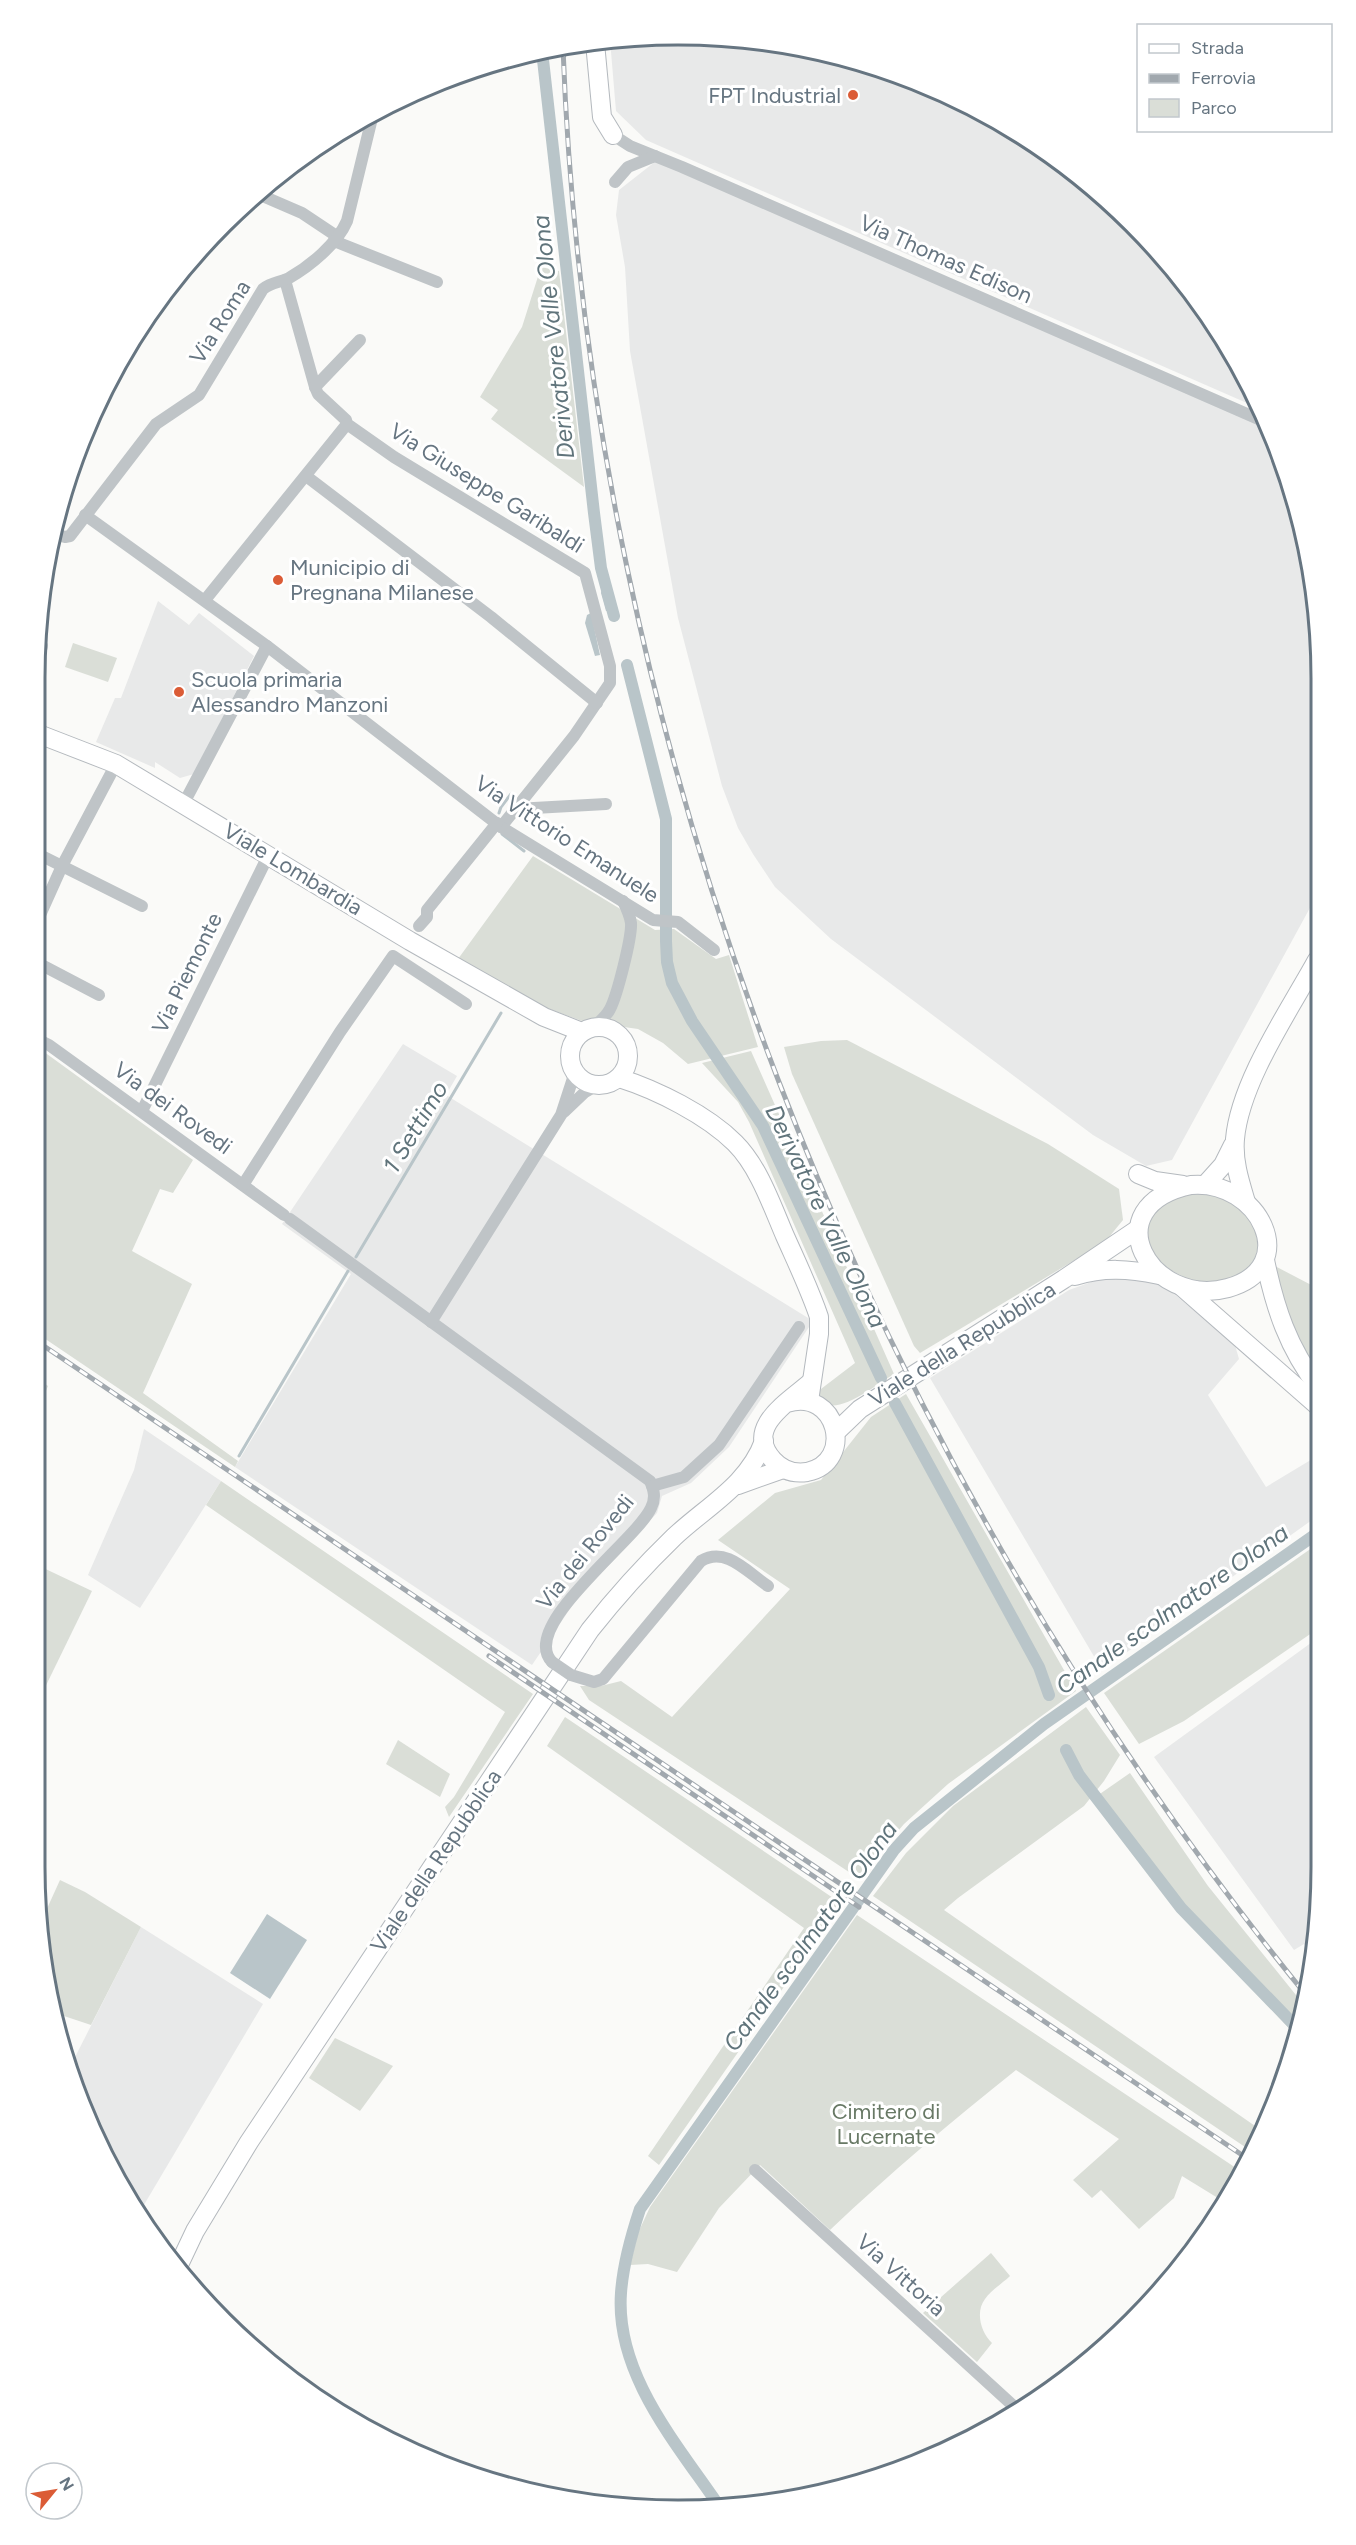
<svg xmlns="http://www.w3.org/2000/svg" width="1356" height="2545" font-family="Figtree,sans-serif">
	<style>
		.built { fill: #e8e9e9 }
		.green { fill: #daded7 }
		.water { fill: #b9c5c9 }
		.lines { fill: none; stroke-linecap: round; stroke-linejoin: round }
		.stream { stroke: #b9c5c9; stroke-width: 3 }
		.canal { stroke: #b9c5c9; stroke-width: 12 }
		.secondary-casing { stroke: #b4b9be; stroke-width: 20 }
		.street { stroke: #bfc4c7; stroke-width: 12 }
		.secondary { stroke: #fff; stroke-width: 18 }
		.rail-casing { stroke: #a1a8ae; stroke-width: 5 }
		.rail { stroke: #fff; stroke-width: 3; stroke-dasharray: 9; stroke-linecap: butt }
		.street-bridge { stroke: #bfc4c7; stroke-width: 12 }
		.poi-dot { fill: #db5c36; stroke: #fff; stroke-width: 2 }
		.labels { text-anchor: middle; dominant-baseline: central; stroke-width: 6; stroke-linejoin: round; paint-order: stroke }
		.poi-label { font-size: 22px; fill: #667581; stroke: #fff; text-anchor: start }
		.street-label { font-size: 22px; fill: #667581; stroke: #fff }
		.park-label { font-size: 22px; fill: #687965; stroke: #fff }
		.water-label { font-size: 24px; font-style: italic; fill: #60747b; stroke: #fff }
		.rim { fill: none; stroke: #667581; stroke-width: 3 }
	</style>
	<rect width="100%" height="100%" fill="#fafaf8"/>
	<!-- built -->
	<g class="built">
		<path d="M636,36L762,40L885,69L999,121L1103,194L1213,320L1256,407L646,140L616,111L610,40Z"/>
		<path d="M656,161L1266,427L1287,471L1316,594L1317,895L1172,1160L1146,1166L1093,1135L831,939L775,887L753,854L738,828L722,786L678,618L630,351L625,267L616,215L619,190Z"/>
		<path d="M158,601L189,625L199,613L254,656L194,774L180,778L155,762V768L96,742L115,698H121Z"/>
		<path d="M403,1044L457,1076L446,1095L813,1321L729,1447L691,1483L662,1496L657,1513L574,1603L532,1665L235,1467L351,1274L282,1224Z"/>
		<path d="M1105,1277L1160,1282L1235,1345L1239,1359L1208,1395L1266,1487L1319,1455V1515L1102,1670L930,1378L1069,1290Z"/>
		<path d="M144,1429L221,1481L140,1608L88,1575L134,1470Z"/>
		<path d="M1319,1637L1320,1909L1313,1955L1304,1944L1294,1950L1154,1757Z"/>
		<path d="M141,1927L263,2004L138,2215L121,2188L68,2071Z"/>
	</g>
	<!-- green -->
	<g class="green">
		<path d="M541,267L559,271L584,487L491,419L498,410L480,397L522,327Z"/>
		<path d="M73,643L117,658L108,682L65,667Z"/>
		<path d="M533,856L655,930L674,929L716,959L729,955L758,1047L688,1064L663,1043L638,1029L582,1021L525,1000L458,959Z"/>
		<path d="M847,1040L1048,1144L1119,1189L1123,1220L1105,1242L920,1353L914,1346L792,1074L784,1047L821,1041Z"/>
		<path d="M40,1049L193,1160L173,1193L160,1189L132,1251L192,1284L143,1393L238,1461L235,1467L35,1332V1060Z"/>
		<path d="M751,1051L894,1374C881,1382 841,1413 826,1404C822,1401 820,1396 817,1392L855,1363L749,1122L738,1102L702,1063Z"/>
		<path d="M1213,1193L1249,1213L1260,1241L1255,1258L1248,1269L1237,1278L1208,1282L1190,1280L1162,1266L1154,1257L1146,1236L1152,1214L1160,1206L1184,1194Z"/>
		<path d="M1273,1265L1317,1288L1318,1286V1377L1295,1337Z"/>
		<path d="M35,1377L48,1386L35,1417Z"/>
		<path d="M906,1394L1076,1691L948,1784L904,1824L858,1878L589,1700L580,1686H601L621,1681L672,1717L790,1589L718,1540L775,1493L821,1480L871,1417Z"/>
		<path d="M221,1481L533,1694L449,1817L445,1807L454,1797L505,1712L206,1505Z"/>
		<path d="M1319,1543V1628L1184,1721L1139,1744L1104,1693Z"/>
		<path d="M35,1564L92,1591L35,1708Z"/>
		<path d="M1086,1707L1120,1755L1104,1781L1084,1806L958,1898L944,1910L1258,2128L1262,2126L1251,2151L873,1896L906,1853L953,1806Z"/>
		<path d="M565,1717L842,1904L659,2165L648,2156L804,1928L547,1746Z"/>
		<path d="M398,1740L450,1774L440,1797L386,1764Z"/>
		<path d="M1130,1773L1208,1886L1304,2005L1298,2038L1196,1929L1154,1880L1094,1798Z"/>
		<path d="M60,1880L85,1892L141,1927L91,2025L52,2012L47,1992L40,1924Z"/>
		<path d="M857,1915L1242,2172L1226,2203L1182,2176L1174,2198L1139,2229L1101,2190L1092,2198L1073,2180L1119,2139L1016,2070C952,2121 890,2173 830,2230L760,2165L719,2208L677,2272L648,2264L630,2265L638,2233L650,2207Z"/>
		<path d="M335,2038L393,2066L360,2111L309,2078Z"/>
		<path d="M991,2253L1010,2276C1003,2283 991,2290 985,2299C975,2312 981,2333 992,2343L977,2362L923,2313Z"/>
	</g>
	<!-- water -->
	<g class="water">
		<path d="M608,587L617,615L612,617L609,611H606L601,593L602,588Z"/>
		<path d="M591,613L600,655L595,656L585,623L587,615Z"/>
		<path d="M267,1914L307,1940L270,1999L230,1973Z"/>
	</g>
	<g class="lines">
		<!-- stream -->
		<g class="stream">
			<path d="M499,813L501,807L511,794"/>
			<path d="M502,834L524,851"/>
			<path d="M356,1257L501,1013"/>
			<path d="M239,1456L348,1271"/>
		</g>
		<!-- canal -->
		<g class="canal">
			<path d="M542,51L594,513L601,568L614,616"/>
			<path d="M627,665L666,819V941L667,962L672,983L692,1021L763,1126L881,1378"/>
			<path d="M895,1403L1039,1667L1049,1695"/>
			<path d="M1066,1750L1079,1775L1181,1908L1300,2031"/>
			<path d="M721,2509C678,2445 615,2375 621,2293C623,2264 631,2236 640,2209L894,1850L914,1828L1044,1724L1319,1532"/>
		</g>
		<defs>
			<g id="secondary">
				<path d="M595,43L602,117L613,135"/>
				<path d="M36,733L116,764L410,941L544,1017L582,1032"/>
				<circle cx="599" cy="1056" r="29"/>
				<path d="M619,1078C657,1090 707,1115 735,1143C759,1167 772,1206 785,1236C797,1263 810,1290 819,1317V1334L809,1401"/>
				<path d="M1138,1174L1155,1181L1183,1185"/>
				<path d="M1191,1185C1259,1179 1303,1267 1228,1288C1150,1309 1092,1206 1191,1185Z"/>
				<path d="M1205,1185L1223,1165L1233,1145"/>
				<path d="M1246,1202C1240,1182 1233,1161 1235,1139C1240,1082 1289,1011 1317,960"/>
				<path d="M1265,1260C1275,1308 1288,1348 1319,1388"/>
				<path d="M1075,1276C1104,1267 1129,1269 1159,1275"/>
				<path d="M1182,1287L1319,1407"/>
				<path d="M787,1403C837,1387 856,1462 807,1472C794,1474 782,1470 773,1460C743,1427 790,1401 811,1382"/>
				<path d="M836,1432L860,1409L1064,1279L1138,1229"/>
				<path d="M738,1485L783,1469"/>
				<path d="M177,2269L195,2231L249,2142L590,1630C616,1597 644,1566 674,1537C707,1506 748,1485 764,1441"/>
			</g>
		</defs>
		<!-- secondary casing -->
		<use href="#secondary" class="secondary-casing"/>
		<!-- street -->
		<g class="street">
			<path d="M613,135L630,146L682,167L1263,421"/>
			<path d="M615,182L628,167L655,156"/>
			<path d="M258,194L302,213L338,237"/>
			<path d="M334,241L437,282"/>
			<path d="M285,280L315,387L318,394L346,420L347,424L394,457L585,573L610,666V683L574,736L501,827"/>
			<path d="M315,387L360,340"/>
			<path d="M306,476L491,617L597,703"/>
			<path d="M85,515L267,646L501,827L653,920L678,922L714,950"/>
			<path d="M53,534L65,537L70,536L156,424L199,395L263,289C272,282 279,283 289,278C310,266 337,244 347,221L373,114"/>
			<path d="M205,600L347,424"/>
			<path d="M36,667L42,646"/>
			<path d="M184,803L267,646"/>
			<path d="M516,809L606,804"/>
			<path d="M36,853L142,906"/>
			<path d="M36,924L62,866L116,764"/>
			<path d="M419,926L427,917V910L497,823"/>
			<path d="M36,962L99,995"/>
			<path d="M594,1027C600,1021 606,1017 610,1009C617,996 632,937 631,923C630,915 627,909 623,901"/>
			<path d="M35,1038L49,1045L284,1215"/>
			<path d="M142,1111L269,854"/>
			<path d="M564,1112L585,1092L597,1085"/>
			<path d="M243,1185L340,1032L393,956L466,1004"/>
			<path d="M290,1219L650,1481C654,1490 656,1498 651,1508C636,1541 518,1626 552,1662"/>
			<path d="M431,1322L561,1115L575,1072"/>
			<path d="M652,1486L684,1477L719,1445L799,1327"/>
			<path d="M571,1675L594,1682L603,1679L701,1561C726,1546 747,1572 768,1586"/>
			<path d="M755,2170L1019,2411"/>
		</g>
		<!-- secondary -->
		<use href="#secondary" class="secondary"/>
		<defs>
			<g id="rail">
				<path d="M563,48C589,750 864,1451 1306,1995"/>
				<path d="M35,1340L1248,2159"/>
				<path d="M489,1656L859,1907"/>
			</g>
		</defs>
		<!-- rail casing -->
		<use href="#rail" class="rail-casing"/>
		<!-- rail -->
		<use href="#rail" class="rail"/>
		<!-- street-bridge -->
		<path class="street-bridge" d="M552,1662L571,1675"/>
	</g>
	<!-- markers -->
	<g class="poi-dot">
		<circle cx="853" cy="95" r="6"/>
		<circle cx="278" cy="580" r="6"/>
		<circle cx="179" cy="692" r="6"/>
	</g>
	<g class="labels">
		<!-- poi labels -->
		<g class="poi-label">
			<text x="841" y="95" text-anchor="end">FPT Industrial</text>
			<text x="290" y="567">Municipio di<tspan x="290" dy="25">Pregnana Milanese</tspan></text>
			<text x="191" y="679">Scuola primaria<tspan x="191" dy="25">Alessandro Manzoni</tspan></text>
		</g>
		<!-- street labels -->
		<g class="street-label">
			<text transform="translate(946 259) rotate(24)">Via Thomas Edison</text>
			<text transform="translate(220 322) rotate(-58)">Via Roma</text>
			<text transform="translate(487 488) rotate(32)">Via Giuseppe Garibaldi</text>
			<text transform="translate(567 839) rotate(33)">Via Vittorio Emanuele</text>
			<text transform="translate(293 869) rotate(31)">Viale Lombardia</text>
			<text transform="translate(187 973) rotate(-64)">Via Piemonte</text>
			<text transform="translate(173 1108) rotate(36)">Via dei Rovedi</text>
			<text transform="translate(962 1344) rotate(-32)">Viale della Repubblica</text>
			<text transform="translate(585 1552) rotate(-51)">Via dei Rovedi</text>
			<text transform="translate(436 1861) rotate(-56)">Viale della Repubblica</text>
			<text transform="translate(901 2275) rotate(42)">Via Vittoria</text>
		</g>
		<!-- park labels -->
		<g class="park-label">
			<text x="886" y="2111">Cimitero di<tspan x="886" dy="25">Lucernate</tspan></text>
		</g>
		<!-- water labels -->
		<g class="water-label">
			<text transform="translate(553 337) rotate(-96)">Derivatore Valle Olona</text>
			<text transform="translate(415 1127) rotate(-59)">1 Settimo</text>
			<text transform="translate(826 1216) rotate(64)">Derivatore Valle Olona</text>
			<text transform="translate(1172 1609) rotate(-35)">Canale scolmatore Olona</text>
			<text transform="translate(810 1936) rotate(-54)">Canale scolmatore Olona</text>
		</g>
	</g>
	<!-- crop -->
	<path d="M0 0H1356V2545H0ZM678 45H678A633 633 0 0 1 1311 678V1867A633 633 0 0 1 678 2500H678A633 633 0 0 1 45 1867V678A633 633 0 0 1 678 45Z" fill="#fff" fill-rule="evenodd"/>
	<path class="rim" d="M678 45H678A633 633 0 0 1 1311 678V1867A633 633 0 0 1 678 2500H678A633 633 0 0 1 45 1867V678A633 633 0 0 1 678 45Z"/>
	<!-- legend -->
	<rect x="1137" y="24" width="195" height="108" fill="#ffffff" stroke="#c2c8cd" stroke-width="1.5"/>
	<rect x="1149" y="44" width="30" height="9" fill="#ffffff" stroke="#c2c8cd" stroke-width="1.5"/>
	<text x="1191" y="54" font-size="18" fill="#667581">Strada</text>
	<rect x="1149" y="74" width="30" height="9" fill="#a1a8ae" stroke="#c2c8cd" stroke-width="1.5"/>
	<text x="1191" y="84" font-size="18" fill="#667581">Ferrovia</text>
	<rect x="1149" y="99" width="30" height="18" fill="#daded7" stroke="#c2c8cd" stroke-width="1.5"/>
	<text x="1191" y="114" font-size="18" fill="#667581">Parco</text>
	<!-- north arrow -->
	<g transform="translate(54 2491) rotate(60)"><circle r="28" fill="#ffffff" stroke="#c2c8cd" stroke-width="1.5"/>
	<path d="M0-4.5L10 22L0 15L-10 22Z" fill="#db5c36"/>
	<text y="-9" font-size="16" font-weight="bold" text-anchor="middle" fill="#667581">N</text>
	</g>
</svg>
